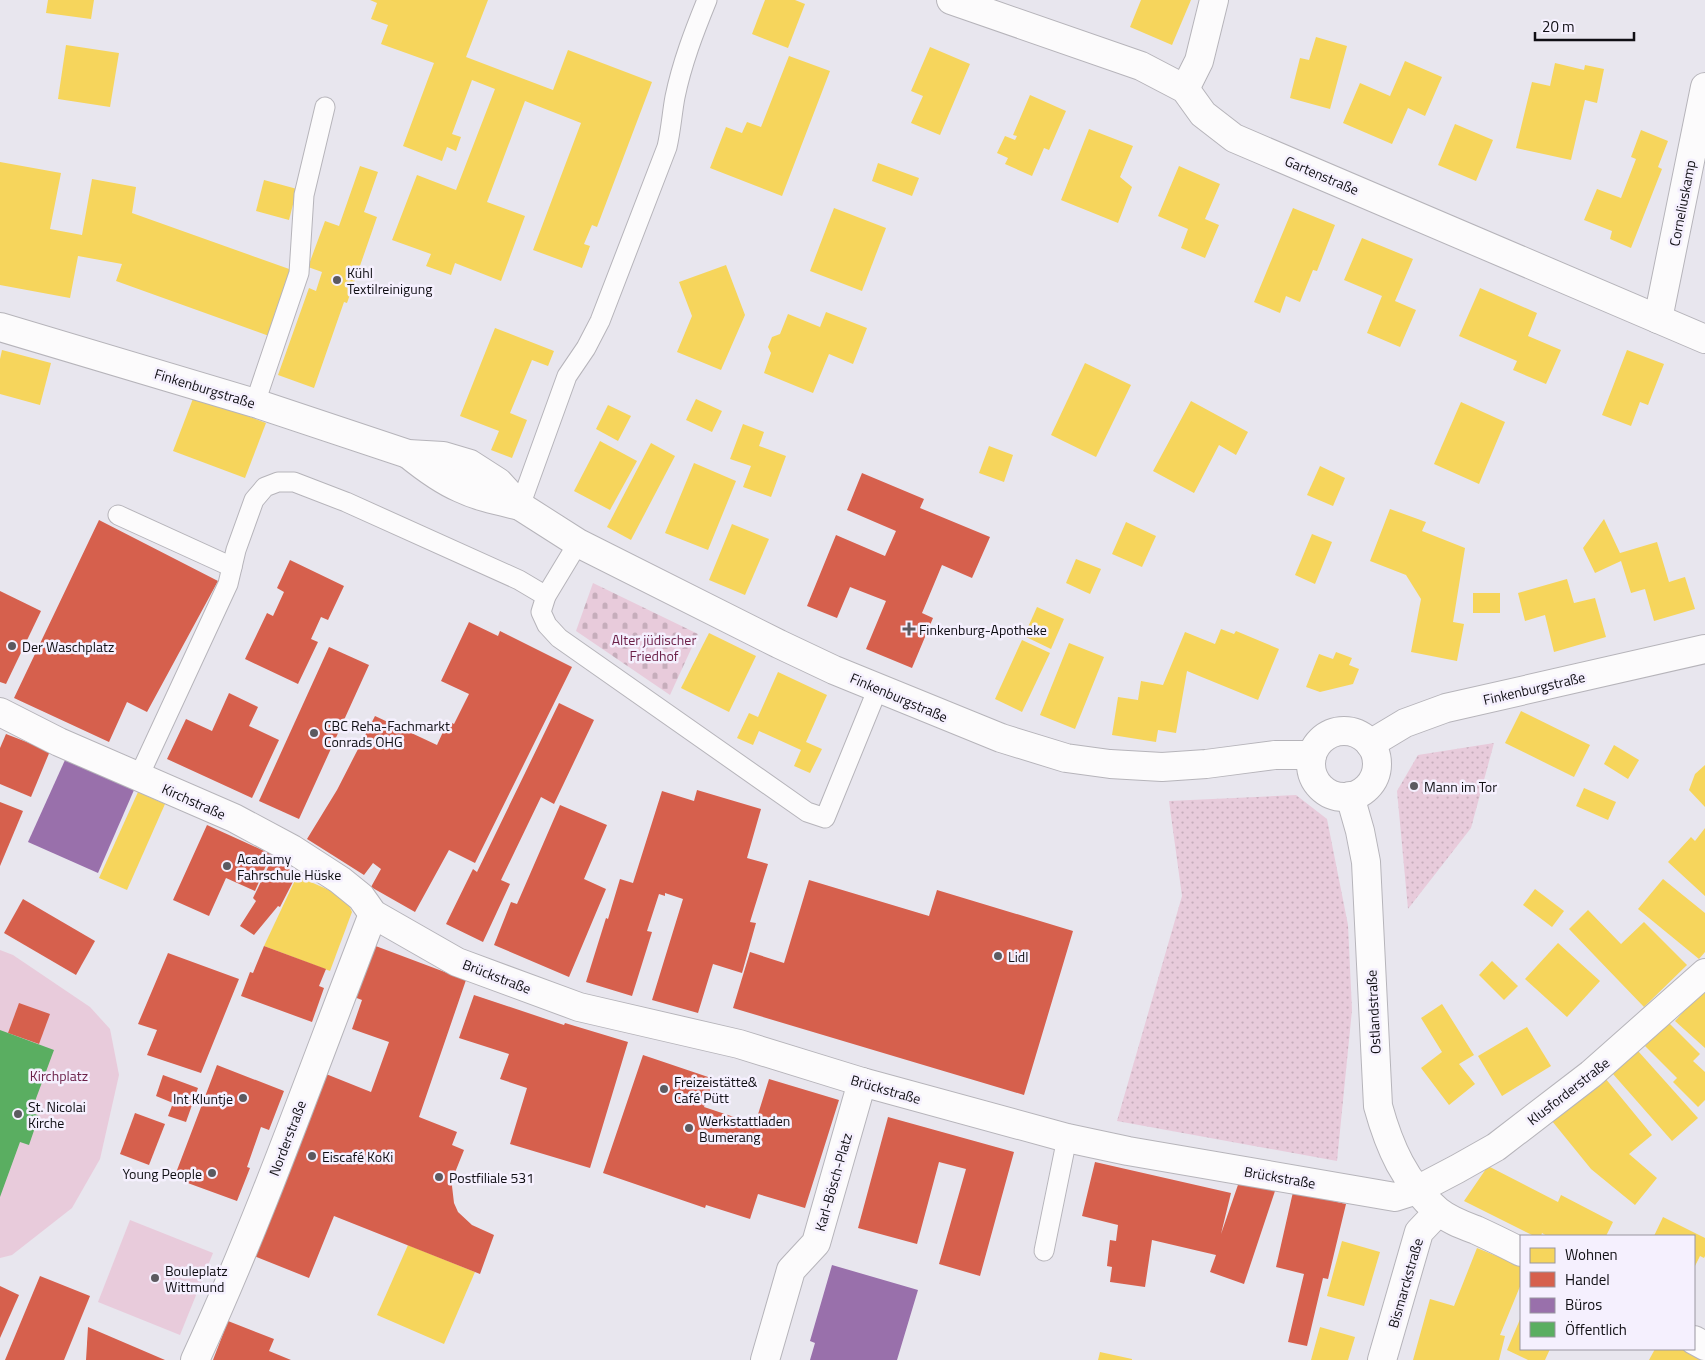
<svg xmlns="http://www.w3.org/2000/svg" width="1705" height="1360" font-family="'Titillium Web',sans-serif">
	<style>
		.grass { fill: url(#grass-dots) }
		.cemetery { fill: url(#cemetery-stones) }
		.park { fill: #e8cbdb }
		.homes { fill: #f6d55c }
		.shops { fill: #d6604d }
		.offices { fill: #9970ab }
		.public { fill: #5aae61 }
		.lines { fill: none; stroke-linecap: round; stroke-linejoin: round }
		.service-casing { stroke: #b6b4ba; stroke-width: 21 }
		.pedestrian-casing { stroke: #b6b4ba; stroke-width: 30 }
		.minor-casing { stroke: #b6b4ba; stroke-width: 30 }
		.tertiary-casing { stroke: #b6b4ba; stroke-width: 30 }
		.service { stroke: #fcfbfc; stroke-width: 19 }
		.pedestrian { stroke: #fcfbfc; stroke-width: 28 }
		.minor { stroke: #fcfbfc; stroke-width: 28 }
		.tertiary { stroke: #fcfbfc; stroke-width: 28 }
		.poi-dot { fill: #5c5a60; stroke: #f5f0fe; stroke-width: 2 }
		.labels { text-anchor: middle; dominant-baseline: central; stroke-width: 5; stroke-linejoin: round; paint-order: stroke }
		.street-label { font-size: 14px; fill: #100f14; stroke: #f5f0fe }
		.poi-label { font-size: 14px; fill: #100f14; stroke: #f5f0fe; text-anchor: start }
		.park-label { font-size: 14px; fill: #6b1f47; stroke: #f5f0fe }
	</style>
	<defs>
		<pattern id="grass-dots" width="8" height="8" patternUnits="userSpaceOnUse" patternTransform="scale(1.25)"><rect width="8" height="8" fill="#e8cbdb"/><path d="M2 2h.1M6 6h.1" fill="none" stroke="#c6adbb" stroke-width="1.8" stroke-linecap="round"/></pattern>
		<pattern id="cemetery-stones" width="16" height="16" patternUnits="userSpaceOnUse" patternTransform="scale(1.25)"><rect width="16" height="16" fill="#e8cbdb"/><path d="M2 7V4a2 2 0 0 1 4 0v3zM10 15v-3a2 2 0 0 1 4 0v3z" fill="#c6adbb"/></pattern>
	</defs>
	<rect width="100%" height="100%" fill="#e8e6ee"/>
	<!-- grass -->
	<g class="grass">
		<path d="M1494,743L1471,828L1408,909L1397,791L1418,755Z"/>
		<path d="M1296,795L1327,819L1348,925L1352,1010L1337,1161L1117,1121L1182,896L1169,801Z"/>
	</g>
	<!-- cemetery -->
	<path class="cemetery" d="M593,583L698,634L670,695L576,631Z"/>
	<!-- park -->
	<g class="park">
		<path d="M0,950L13,955L90,1007L110,1029L119,1075L100,1159L72,1208L12,1255L0,1258Z"/>
		<path d="M130,1220L213,1253L180,1335L98,1302Z"/>
	</g>
	<!-- homes -->
	<g class="homes">
		<path d="M48,0H94L91,19L46,13Z"/>
		<path d="M370,0H488L466,57L553,90L568,50L652,82L597,227L592,225L584,244L590,246L582,268L533,250L581,123L525,101L487,202L525,216L501,281L455,263L451,275L426,266L431,254L392,240L417,175L456,190L495,89L472,80L452,134L461,137L456,151L447,147L442,161L403,146L434,63L381,44L388,25L371,19L377,3Z"/>
		<path d="M765,0H795L805,4L788,48L752,34Z"/>
		<path d="M1141,0H1191L1172,45L1130,27Z"/>
		<path d="M1316,37L1347,46L1330,109L1290,98L1300,58L1309,60Z"/>
		<path d="M66,45L119,53L110,107L58,99Z"/>
		<path d="M930,47L970,64L940,135L911,123L923,96L911,91Z"/>
		<path d="M789,56L830,71L782,196L710,168L726,127L742,133L747,122L761,127Z"/>
		<path d="M1405,61L1442,77L1425,116L1408,108L1392,144L1343,123L1360,83L1390,96Z"/>
		<path d="M1555,63L1584,70L1585,65L1604,69L1597,103L1585,100L1571,160L1516,148L1532,82L1550,86Z"/>
		<path d="M1030,95L1066,111L1049,150L1044,148L1032,176L1005,164L1008,158L997,153L1005,136L1015,140L1017,136L1013,135Z"/>
		<path d="M1455,124L1493,140L1476,181L1438,165Z"/>
		<path d="M1089,129L1133,146L1120,177L1132,187L1118,223L1061,200Z"/>
		<path d="M1641,130L1668,141L1658,167L1662,169L1631,248L1610,239L1612,231L1584,220L1597,189L1621,198L1636,159L1631,157Z"/>
		<path d="M0,162L61,173L50,229L82,235L92,179L136,187L132,213L292,270L269,336L116,281L122,264L78,256L70,298L0,285Z"/>
		<path d="M878,163L919,178L912,196L872,181Z"/>
		<path d="M360,166L378,172L364,212L377,217L347,303L344,302L314,388L278,375L309,288L316,291L322,272L308,267L325,221L339,226Z"/>
		<path d="M1179,166L1220,184L1205,219L1219,225L1205,258L1181,248L1188,229L1158,216Z"/>
		<path d="M264,180L297,189L289,220L256,211Z"/>
		<path d="M834,208L886,228L862,291L810,271Z"/>
		<path d="M1293,208L1335,225L1317,271L1313,270L1300,302L1286,296L1280,313L1254,302Z"/>
		<path d="M1362,238L1413,259L1395,301L1416,310L1400,347L1367,333L1382,296L1344,280Z"/>
		<path d="M726,265L745,315L721,370L677,352L692,316L679,282Z"/>
		<path d="M1480,288L1537,313L1528,336L1561,350L1546,384L1513,370L1517,361L1459,336Z"/>
		<path d="M826,312L867,328L853,364L829,354L813,393L764,373L771,353L768,347L772,337L780,334L788,314L820,327Z"/>
		<path d="M495,328L554,351L548,366L532,360L510,413L527,420L512,458L491,450L499,431L460,416Z"/>
		<path d="M2,350L51,363L40,405L0,394V359Z"/>
		<path d="M1627,350L1664,364L1648,405L1640,402L1631,426L1602,415Z"/>
		<path d="M1085,363L1131,385L1096,457L1051,435Z"/>
		<path d="M194,396L266,423L245,478L173,451Z"/>
		<path d="M696,399L722,411L712,432L686,420Z"/>
		<path d="M1191,401L1248,432L1236,455L1219,445L1194,493L1153,471Z"/>
		<path d="M1461,402L1505,422L1479,484L1434,464Z"/>
		<path d="M608,405L631,416L618,441L596,429Z"/>
		<path d="M743,424L764,432L759,446L786,456L771,497L743,487L751,466L730,459Z"/>
		<path d="M600,441L637,461L610,510L574,491Z"/>
		<path d="M651,443L675,456L631,540L607,527Z"/>
		<path d="M989,446L1013,455L1004,482L979,473Z"/>
		<path d="M694,463L736,481L708,550L665,533Z"/>
		<path d="M1320,466L1345,478L1333,506L1307,495Z"/>
		<path d="M1390,509L1426,522L1422,531L1465,548L1453,622L1464,624L1457,661L1411,652L1421,599L1406,575L1370,561Z"/>
		<path d="M1604,519L1620,553L1657,542L1669,582L1685,577L1695,609L1654,621L1645,589L1631,593L1621,561L1595,573L1583,548Z"/>
		<path d="M1126,522L1156,536L1142,567L1112,554Z"/>
		<path d="M732,524L769,539L745,595L709,580Z"/>
		<path d="M1312,534L1332,542L1315,584L1295,575Z"/>
		<path d="M1076,559L1101,569L1090,594L1066,583Z"/>
		<path d="M1567,579L1574,603L1595,598L1606,637L1554,652L1545,615L1525,621L1518,593Z"/>
		<rect x="1473" y="593" width="27" height="20"/>
		<path d="M1037,607L1064,619L1051,649L1024,636Z"/>
		<path d="M1221,629L1234,634L1236,631L1279,649L1258,700L1187,671L1176,733L1158,730L1156,742L1112,735L1118,697L1138,700L1141,681L1163,685L1185,632L1215,644Z"/>
		<path d="M709,633L756,656L729,712L681,688Z"/>
		<path d="M1022,640L1050,653L1022,712L995,699Z"/>
		<path d="M1069,643L1104,657L1075,729L1040,715Z"/>
		<path d="M1336,652L1352,658L1349,665L1359,669L1353,684L1320,692L1306,687L1319,654L1333,659Z"/>
		<path d="M778,672L827,695L806,742L822,749L810,773L794,766L801,750L759,731L753,745L737,738L749,713L758,717Z"/>
		<path d="M1521,711L1590,745L1574,777L1505,743Z"/>
		<path d="M1614,745L1639,760L1628,779L1604,764Z"/>
		<path d="M1705,765V807L1689,790L1695,774Z"/>
		<path d="M1584,788L1616,802L1608,820L1576,806Z"/>
		<path d="M138,792L165,804L127,890L99,878Z"/>
		<path d="M1705,828V896L1668,862L1691,837L1695,841Z"/>
		<path d="M297,876L345,897L352,912L330,971L264,946Z"/>
		<path d="M1663,879L1705,913V952L1699,959L1638,909Z"/>
		<path d="M1535,889L1564,911L1552,927L1523,905Z"/>
		<path d="M1588,910L1621,944L1644,922L1687,965L1644,1007L1569,929Z"/>
		<path d="M1558,943L1600,981L1567,1017L1525,979Z"/>
		<path d="M1492,961L1518,986L1504,1000L1479,975Z"/>
		<path d="M1705,988V1048L1675,1021Z"/>
		<path d="M1442,1004L1474,1055L1459,1064L1475,1084L1449,1105L1421,1068L1442,1052L1421,1018Z"/>
		<path d="M1668,1022L1700,1054L1693,1061L1705,1072V1100L1698,1107L1673,1082L1677,1078L1645,1046Z"/>
		<path d="M1527,1027L1551,1066L1502,1096L1478,1056Z"/>
		<path d="M1638,1051L1698,1118L1672,1141L1613,1074Z"/>
		<path d="M1605,1078L1652,1135L1629,1154L1657,1178L1635,1205L1591,1169L1552,1121Z"/>
		<path d="M1488,1166L1558,1202L1561,1195L1613,1222L1606,1236H1547L1542,1233L1541,1236H1534L1464,1201Z"/>
		<path d="M1663,1217L1705,1238V1256L1704,1258L1700,1256L1694,1268V1236H1654Z"/>
		<path d="M1342,1241L1380,1252L1364,1306L1327,1296Z"/>
		<path d="M408,1245L475,1272L444,1344L377,1315Z"/>
		<path d="M1477,1248L1521,1266V1284L1500,1335L1505,1336L1499,1360H1413L1430,1299L1454,1306Z"/>
		<path d="M1521,1317V1349H1550L1545,1360H1528L1507,1350Z"/>
		<path d="M1320,1327L1355,1337L1348,1360H1311Z"/>
		<path d="M1655,1349H1684L1705,1360H1649Z"/>
		<path d="M1100,1352L1132,1359V1360H1098Z"/>
	</g>
	<!-- shops -->
	<g class="shops">
		<path d="M862,473L924,499L920,508L990,537L972,578L942,565L922,613L933,618L912,668L866,649L886,601L850,587L837,618L807,606L836,535L885,556L896,531L847,510Z"/>
		<path d="M99,520L218,581L147,712L127,702L109,742L14,698Z"/>
		<path d="M290,560L344,586L328,620L321,617L311,639L318,642L298,684L245,659L267,613L273,616L284,592L277,588Z"/>
		<path d="M0,591L41,611L6,684L0,682Z"/>
		<path d="M469,622L498,636L500,631L572,667L475,863L449,850L415,912L371,887L381,869L373,863L364,875L307,839L337,790L375,716L437,745L448,721L454,724L469,694L441,681Z"/>
		<path d="M329,647L369,665L299,819L259,801Z"/>
		<path d="M229,693L258,707L249,726L279,740L252,798L167,759L186,719L212,731Z"/>
		<path d="M559,703L594,720L554,804L541,797L501,880L510,884L483,942L446,924L473,869L477,872Z"/>
		<path d="M6,734L50,751L31,797L0,784V748Z"/>
		<path d="M697,790L761,809L747,858L768,864L750,922L756,923L742,973L713,964L698,1013L652,1000L683,899L665,893V896L659,894L647,931L652,932L632,996L586,982L606,918L608,919L620,879L633,883L662,791L694,801Z"/>
		<path d="M0,802L23,811L0,866Z"/>
		<path d="M560,805L607,825L584,879L606,889L569,977L494,945L511,902L517,904Z"/>
		<path d="M207,825L271,854L255,891L226,878L209,916L173,900Z"/>
		<path d="M272,859L298,872L280,907L278,906L254,935L240,926L256,901L253,898Z"/>
		<path d="M809,880L929,916L937,890L1073,931L1024,1095L733,1008L750,952L784,963Z"/>
		<path d="M23,899L95,941L76,975L4,933Z"/>
		<path d="M373,945L466,980L419,1117L457,1132L452,1145L464,1150L454,1175L452,1186L454,1203L458,1212L472,1225L494,1235L480,1274L334,1216L309,1278L254,1256L326,1074L371,1092L389,1042L352,1029L362,1000L354,997Z"/>
		<path d="M264,946L326,969L319,986L324,988L312,1022L241,996L250,972L253,973Z"/>
		<path d="M168,953L239,979L201,1073L147,1055L157,1030L138,1024Z"/>
		<path d="M474,995L564,1025L565,1023L628,1042L590,1168L510,1144L527,1088L500,1079L509,1054L459,1038Z"/>
		<path d="M19,1003L50,1014L39,1044L8,1033Z"/>
		<path d="M643,1055L714,1079L704,1107L755,1124L769,1079L839,1100L805,1208L758,1194L750,1219L706,1205L705,1208L603,1173Z"/>
		<path d="M217,1065L284,1091L269,1130L261,1127L247,1167L250,1168L237,1201L174,1178Z"/>
		<path d="M163,1075L198,1088L186,1122L168,1116L173,1103L156,1096Z"/>
		<path d="M135,1113L165,1124L149,1165L120,1154Z"/>
		<path d="M888,1117L1014,1152L980,1276L939,1264L966,1169L939,1162L917,1244L858,1228Z"/>
		<path d="M1095,1162L1231,1193L1221,1234L1240,1179L1275,1191L1244,1284L1210,1272L1216,1255L1152,1240L1145,1287L1110,1282L1112,1267L1107,1266L1110,1240L1116,1241L1118,1225L1082,1216Z"/>
		<path d="M1293,1192L1346,1204L1328,1279L1323,1278L1307,1346L1288,1342L1304,1274L1276,1267Z"/>
		<path d="M40,1276L90,1296L64,1360H5Z"/>
		<path d="M0,1286L19,1295L0,1338Z"/>
		<path d="M228,1321L274,1339L269,1351L291,1360H213Z"/>
		<path d="M88,1327L165,1360H86Z"/>
	</g>
	<!-- offices -->
	<g class="offices">
		<path d="M65,760L134,790L98,873L28,842Z"/>
		<path d="M832,1265L918,1290L897,1360H810L815,1343L810,1341Z"/>
	</g>
	<!-- public -->
	<path class="public" d="M0,1030L54,1050L31,1112L39,1116L29,1145L20,1142L0,1197Z"/>
	<g class="lines">
		<defs>
			<g id="service">
				<path d="M255,403L299,273L304,195L325,107"/>
				<path d="M520,506L567,376L586,348L600,321L667,147C671,130 672,113 675,97C682,63 694,32 707,0"/>
				<path d="M118,515L232,567"/>
				<path d="M578,543L546,596L541,612L547,625L559,638L807,812L825,818L878,688"/>
				<path d="M139,776L228,584L236,550L254,500L265,487L278,482H294L346,502L519,580L546,596"/>
				<path d="M1044,1251L1067,1138"/>
			</g>
			<g id="pedestrian">
				<path d="M0,712L59,742L234,818L292,849L340,880L361,897L373,914L457,962L579,1007L739,1044L862,1082"/>
				<path d="M195,1360C262,1215 315,1063 373,914"/>
			</g>
			<g id="minor">
				<path d="M951,0L1141,66L1185,89L1203,114L1234,138L1705,339"/>
				<path d="M1185,89L1199,61L1214,0"/>
				<path d="M1658,319L1705,87"/>
				<path d="M765,1360L791,1270L816,1243L862,1082L1067,1138L1128,1151L1395,1197L1417,1190L1457,1169L1496,1147L1591,1074L1705,973"/>
			</g>
			<g id="tertiary">
				<path d="M0,327L255,403L408,454L443,456L470,464L498,482L520,506L578,543L779,644L834,670L1001,738L1066,758L1110,764L1162,767L1206,764L1275,755H1312"/>
				<path d="M408,454C424,467 441,480 460,488C479,497 499,501 520,506"/>
				<circle cx="1344" cy="764" r="33"/>
				<path d="M1370,744L1405,723L1446,708L1705,649"/>
				<path d="M1350,796L1360,831L1366,862L1378,1106C1389,1146 1405,1184 1438,1211C1449,1220 1463,1225 1476,1230C1491,1237 1506,1244 1521,1252"/>
				<path d="M1694,1340L1705,1346"/>
				<path d="M1382,1360L1419,1232L1438,1212"/>
			</g>
		</defs>
		<!-- service casing -->
		<use href="#service" class="service-casing"/>
		<!-- pedestrian casing -->
		<use href="#pedestrian" class="pedestrian-casing"/>
		<!-- minor casing -->
		<use href="#minor" class="minor-casing"/>
		<!-- tertiary casing -->
		<use href="#tertiary" class="tertiary-casing"/>
		<!-- service -->
		<use href="#service" class="service"/>
		<!-- pedestrian -->
		<use href="#pedestrian" class="pedestrian"/>
		<!-- minor -->
		<use href="#minor" class="minor"/>
		<!-- tertiary -->
		<use href="#tertiary" class="tertiary"/>
	</g>
	<!-- markers -->
	<g class="poi-dot">
		<circle cx="337" cy="280" r="5"/>
		<path d="M906.5 621.5h5v5h5v5h-5v5h-5v-5h-5v-5h5z"/>
		<circle cx="12" cy="646" r="5"/>
		<circle cx="314" cy="733" r="5"/>
		<circle cx="1414" cy="786" r="5"/>
		<circle cx="227" cy="866" r="5"/>
		<circle cx="998" cy="956" r="5"/>
		<circle cx="664" cy="1089" r="5"/>
		<circle cx="243" cy="1098" r="5"/>
		<circle cx="18" cy="1114" r="5"/>
		<circle cx="689" cy="1128" r="5"/>
		<circle cx="312" cy="1156" r="5"/>
		<circle cx="212" cy="1173" r="5"/>
		<circle cx="439" cy="1177" r="5"/>
		<circle cx="155" cy="1278" r="5"/>
	</g>
	<g class="labels">
		<!-- street labels -->
		<g class="street-label">
			<text transform="translate(1322 175) rotate(23)">Gartenstraße</text>
			<text transform="translate(1682 203) rotate(-79)">Corneliuskamp</text>
			<text transform="translate(205 388) rotate(17)">Finkenburgstraße</text>
			<text transform="translate(1534 688) rotate(-13)">Finkenburgstraße</text>
			<text transform="translate(899 697) rotate(23)">Finkenburgstraße</text>
			<text transform="translate(194 801) rotate(24)">Kirchstraße</text>
			<text transform="translate(497 976) rotate(21)">Brückstraße</text>
			<text transform="translate(1373 1012) rotate(-93)">Ostlandstraße</text>
			<text transform="translate(886 1089) rotate(16)">Brückstraße</text>
			<text transform="translate(1568 1091) rotate(-38)">Klusforderstraße</text>
			<text transform="translate(287 1138) rotate(-69)">Norderstraße</text>
			<text transform="translate(1280 1177) rotate(10)">Brückstraße</text>
			<text transform="translate(833 1182) rotate(-74)">Karl-Bösch-Platz</text>
			<text transform="translate(1405 1283) rotate(-74)">Bismarckstraße</text>
		</g>
		<!-- poi labels -->
		<g class="poi-label">
			<text x="347" y="272">Kühl<tspan x="347" dy="16">Textilreinigung</tspan></text>
			<text x="919" y="629">Finkenburg-Apotheke</text>
			<text x="22" y="646">Der Waschplatz</text>
			<text x="324" y="725">CBC Reha-Fachmarkt<tspan x="324" dy="16">Conrads OHG</tspan></text>
			<text x="1424" y="786">Mann im Tor</text>
			<text x="237" y="858">Acadamy<tspan x="237" dy="16">Fahrschule Hüske</tspan></text>
			<text x="1008" y="956">Lidl</text>
			<text x="674" y="1081">Freizeistätte&amp;<tspan x="674" dy="16">Café Pütt</tspan></text>
			<text x="233" y="1098" text-anchor="end">Int Kluntje</text>
			<text x="28" y="1106">St. Nicolai<tspan x="28" dy="16">Kirche</tspan></text>
			<text x="699" y="1120">Werkstattladen<tspan x="699" dy="16">Bumerang</tspan></text>
			<text x="322" y="1156">Eiscafé KoKi</text>
			<text x="202" y="1173" text-anchor="end">Young People</text>
			<text x="449" y="1177">Postfiliale 531</text>
			<text x="165" y="1270">Bouleplatz<tspan x="165" dy="16">Wittmund</tspan></text>
		</g>
		<!-- park labels -->
		<g class="park-label">
			<text x="654" y="639">Alter jüdischer<tspan x="654" dy="16">Friedhof</tspan></text>
			<text x="59" y="1075">Kirchplatz</text>
		</g>
	</g>
	<!-- legend -->
	<rect x="1520" y="1235" width="175" height="115" fill="#f5f0fe" stroke="#9996a0"/>
	<rect x="1530" y="1248" width="25" height="15" fill="#f6d55c" stroke="#9996a0"/>
	<text x="1565" y="1260" font-size="15" fill="#100f14">Wohnen</text>
	<rect x="1530" y="1272" width="25" height="15" fill="#d6604d" stroke="#9996a0"/>
	<text x="1565" y="1285" font-size="15" fill="#100f14">Handel</text>
	<rect x="1530" y="1298" width="25" height="15" fill="#9970ab" stroke="#9996a0"/>
	<text x="1565" y="1310" font-size="15" fill="#100f14">Büros</text>
	<rect x="1530" y="1322" width="25" height="15" fill="#5aae61" stroke="#9996a0"/>
	<text x="1565" y="1335" font-size="15" fill="#100f14">Öffentlich</text>
	<!-- scale -->
	<path d="M1535 32v8h99v-8" fill="none" stroke="#100f14" stroke-width="2.5"/>
	<text x="1542" y="32" font-size="15" fill="#100f14" stroke="#f5f0fe" stroke-width="4" paint-order="stroke">20 m</text>
</svg>
